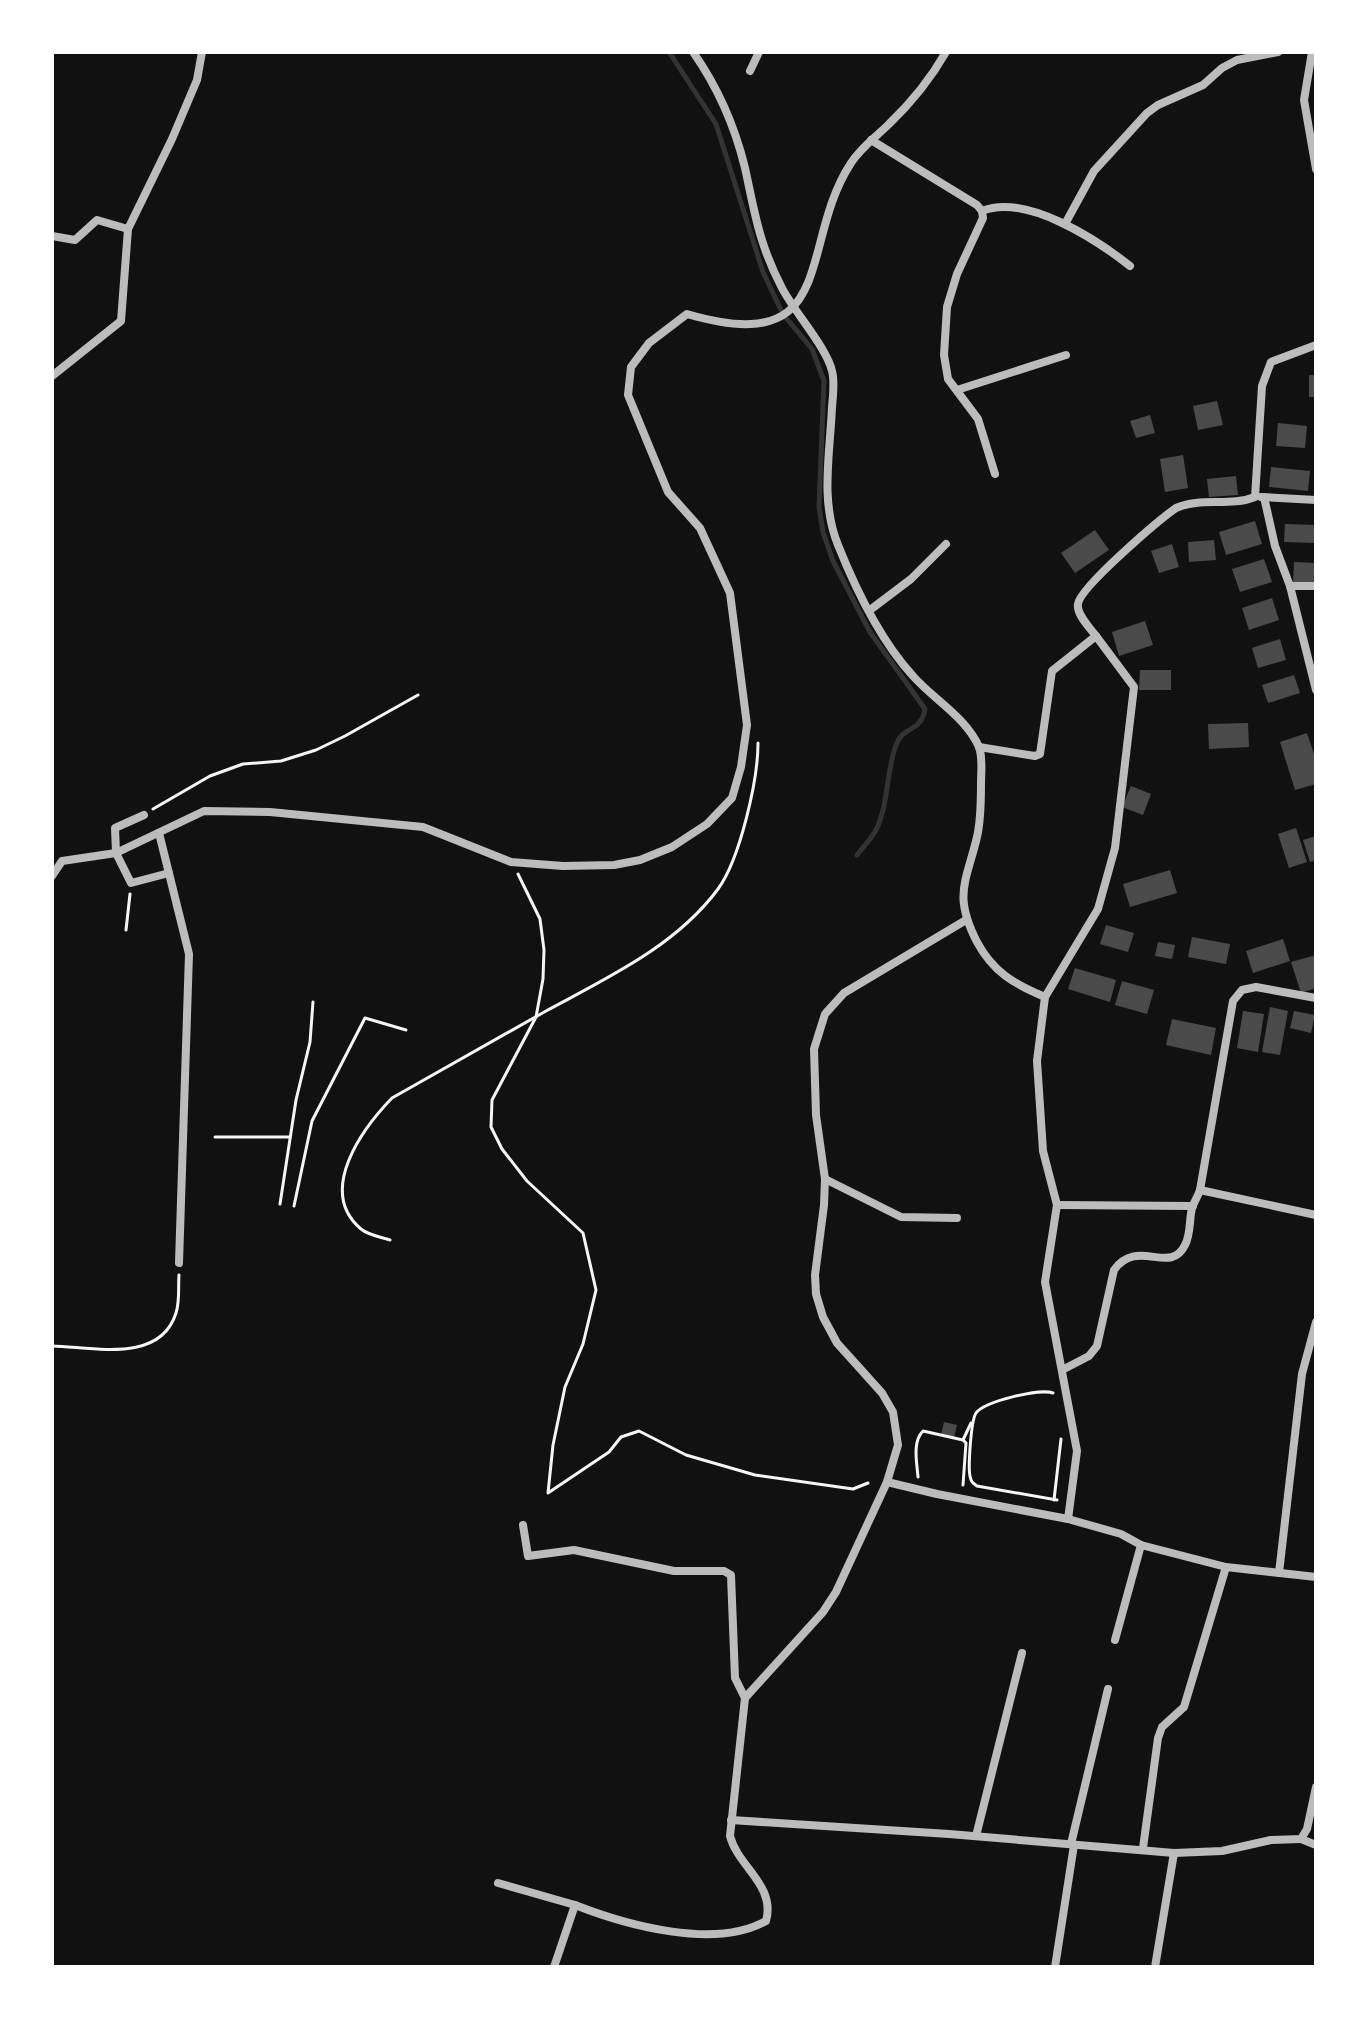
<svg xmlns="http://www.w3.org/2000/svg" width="1368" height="2019" font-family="Barlow,sans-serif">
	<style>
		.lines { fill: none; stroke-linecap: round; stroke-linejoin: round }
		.stream { stroke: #333; stroke-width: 5 }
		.building { fill: #4a4a4a }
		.path { stroke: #f5f5f5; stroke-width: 3 }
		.minor { stroke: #bcbcbc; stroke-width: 8 }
	</style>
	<rect width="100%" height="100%" fill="#111"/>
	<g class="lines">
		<!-- stream -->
		<g class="stream">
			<path d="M669,52L716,124L763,272L781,310"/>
			<path d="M787,319L812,349L824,381L819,507L823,532L833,561L870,632L925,709C921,733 903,725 896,745C886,772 889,803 876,830C871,839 863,847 857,855"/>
		</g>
	</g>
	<!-- building -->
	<g class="building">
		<rect x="1309" y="375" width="7" height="22"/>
		<path d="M1217,401L1223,425L1198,430L1193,406Z"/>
		<path d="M1150,415L1155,433L1136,438L1130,421Z"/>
		<path d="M1278,423L1307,426L1305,448L1276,446Z"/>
		<path d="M1183,455L1188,488L1165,492L1160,459Z"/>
		<path d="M1271,467L1310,471L1308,491L1269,487Z"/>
		<path d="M1236,476L1238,495L1209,497L1207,479Z"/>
		<path d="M1255,521L1262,544L1226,555L1219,532Z"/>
		<path d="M1285,524L1316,525V543L1284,542Z"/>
		<path d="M1095,530L1109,550L1075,573L1061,553Z"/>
		<path d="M1214,540L1216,560L1189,562L1188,542Z"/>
		<path d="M1172,544L1179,567L1159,573L1151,551Z"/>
		<path d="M1264,559L1272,582L1240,592L1232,569Z"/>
		<path d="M1294,562L1316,563V583H1293Z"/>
		<path d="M1272,598L1279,620L1249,630L1242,608Z"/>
		<path d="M1145,621L1153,645L1119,656L1112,632Z"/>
		<path d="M1280,639L1286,660L1258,668L1252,648Z"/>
		<path d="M1140,670H1171V690H1139Z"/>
		<path d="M1294,675L1300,693L1268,703L1262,685Z"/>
		<path d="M1248,723L1249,747L1209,749L1208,724Z"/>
		<path d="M1307,733L1316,760V784L1295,790L1280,742Z"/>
		<path d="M1131,786L1151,794L1143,815L1122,807Z"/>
		<path d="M1296,828L1307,862L1289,868L1278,834Z"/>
		<path d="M1316,836V860L1310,862L1303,840Z"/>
		<path d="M1170,870L1177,893L1130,907L1123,884Z"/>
		<path d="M1106,925L1134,933L1128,952L1100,944Z"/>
		<path d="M1192,937L1230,944L1226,964L1188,957Z"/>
		<path d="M1283,939L1290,961L1253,973L1246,951Z"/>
		<path d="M1158,942L1175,945L1172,959L1155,956Z"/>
		<path d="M1316,955V988L1301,993L1291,962Z"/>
		<path d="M1075,968L1116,980L1110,1002L1068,989Z"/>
		<path d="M1122,981L1154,990L1147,1014L1115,1005Z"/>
		<path d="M1270,1007L1288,1011L1280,1055L1262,1052Z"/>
		<path d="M1243,1011L1264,1014L1258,1052L1237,1048Z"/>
		<path d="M1294,1011L1315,1015L1311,1033L1290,1028Z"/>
		<path d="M1172,1019L1216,1028L1211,1055L1166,1045Z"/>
		<path d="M944,1422L957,1425L954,1438L941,1435Z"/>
	</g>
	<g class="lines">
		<!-- path -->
		<g class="path">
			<path d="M153,809L210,776L243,764L281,761L316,750L345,736L418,695"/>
			<path d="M518,874L540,919L544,950L543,979L536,1017L492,1100L491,1127L502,1149L527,1181L583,1233L596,1290L583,1344L565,1387L553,1445L548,1493L609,1452L621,1437L639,1431L686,1455L755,1475L853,1489L868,1483"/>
			<path d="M126,930L130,894"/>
			<path d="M215,1137H290"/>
			<path d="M280,1204L296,1100L310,1042L313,1002"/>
			<path d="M294,1206L312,1121L365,1018L406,1030"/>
			<path d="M390,1240C381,1237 368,1235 361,1229C316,1191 363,1128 392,1098C443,1069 494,1040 546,1011C607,978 676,946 718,889C740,859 758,780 758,743"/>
			<path d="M52,1346C93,1347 160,1364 176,1313C180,1301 178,1287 179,1275"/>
			<path d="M1053,1393C1041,1388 985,1401 976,1413C971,1420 968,1467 970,1476C971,1482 973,1483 977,1486L1057,1500"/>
			<path d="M963,1440L971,1423"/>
			<path d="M918,1477C917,1463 912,1442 923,1431L963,1440L966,1443L963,1485"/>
			<path d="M1054,1500L1061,1439"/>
		</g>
		<!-- minor -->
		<g class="minor">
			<path d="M693,52C717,86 735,127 745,168C755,214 759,244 782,288C795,313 827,348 832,371C835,382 833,396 832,407C830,454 820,501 838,545C856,590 880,640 913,676C933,699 966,717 979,747C983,758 981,772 981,783C981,801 981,820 977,837C966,883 953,895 977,942C993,972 1014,984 1045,997"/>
			<path d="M1312,52L1304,100L1316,169"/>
			<path d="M750,71L759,52"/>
			<path d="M871,140L977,205L982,211L983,218L957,274L947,307L944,355L948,379L978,419L995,474"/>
			<path d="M982,211C1026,193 1097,240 1130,266"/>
			<path d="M1065,224L1094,171L1147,113L1158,105L1203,85L1222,68L1237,60L1278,52"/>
			<path d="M52,236L75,240L97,220L128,229"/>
			<path d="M52,376L121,321L128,229L172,139L197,80L202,52"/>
			<path d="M957,390L1066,355"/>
			<path d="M1261,497L1316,500"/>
			<path d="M1264,497L1275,546L1290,586L1316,690"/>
			<path d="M1290,586H1316"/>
			<path d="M870,610L911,579L946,544"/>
			<path d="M1096,636L1134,687L1115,848L1098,909L1045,997L1037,1061L1043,1151L1057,1205L1045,1282L1077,1451L1068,1519L1121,1534L1141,1545L1226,1567L1316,1577"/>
			<path d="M979,747L1035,756L1040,754L1052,671L1096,636C1090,628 1076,614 1078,604C1080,587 1159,520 1176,508C1201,497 1230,507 1255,497L1262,386L1271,362L1316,345"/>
			<path d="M144,815L115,828L116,853L131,883L169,873"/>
			<path d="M159,833L189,954L179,1263"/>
			<path d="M52,876L62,861L116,853L204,811L270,812L423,827L511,862L563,866L614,865L640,860L672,847L707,824L732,798L741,767L747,725L730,593L700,528L668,492L628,395L631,367L649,343L687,314C841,359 797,245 851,163C861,147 876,137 889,124C911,103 931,78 946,52"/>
			<path d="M825,1179L901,1217L957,1218"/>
			<path d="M1200,1190L1316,1215"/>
			<path d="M1057,1205L1193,1206"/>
			<path d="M1064,1369L1089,1356L1097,1346L1114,1270C1138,1237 1170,1276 1185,1245C1191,1234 1189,1220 1192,1208C1194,1202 1198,1196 1200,1190L1233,1001L1242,990L1256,987L1316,998"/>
			<path d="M887,1482L937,1494L1068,1519"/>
			<path d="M523,1525L528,1556L574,1550L674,1571H724L731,1575L735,1678L745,1698L730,1836C738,1867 776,1885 766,1921C715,1950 626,1925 575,1905L554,1967"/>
			<path d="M1279,1573L1302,1374L1316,1322"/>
			<path d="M1115,1640L1141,1545"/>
			<path d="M745,1698L823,1612L836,1592L887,1482L898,1445L893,1412L882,1393L837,1343L823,1317L816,1294L815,1275L824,1205L825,1179L816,1115L814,1049L825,1014L844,993L966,920"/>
			<path d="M731,1820L949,1834L1174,1853L1222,1851L1271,1840L1301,1839L1307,1829L1316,1787"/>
			<path d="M976,1836L1022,1653"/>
			<path d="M1301,1839L1316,1845"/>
			<path d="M1071,1844L1108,1689"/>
			<path d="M1143,1848L1158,1738L1162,1727L1184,1707L1226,1567"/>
			<path d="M498,1883L575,1905"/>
			<path d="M1055,1967L1074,1845"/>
			<path d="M1155,1967L1174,1853"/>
		</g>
	</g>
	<!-- border -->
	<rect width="1368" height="2019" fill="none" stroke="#ffffff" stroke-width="108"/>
</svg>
